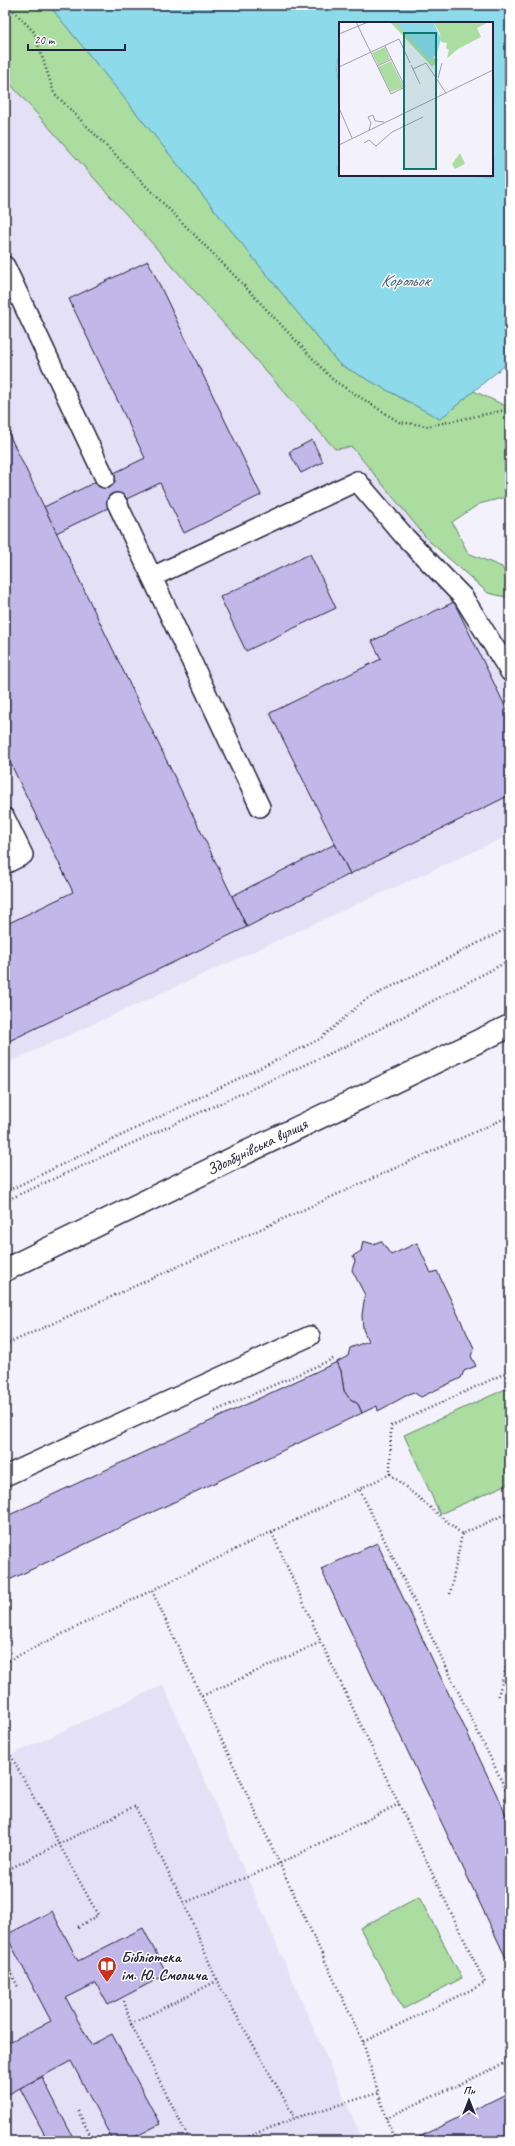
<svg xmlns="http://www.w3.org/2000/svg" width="515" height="2146" font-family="Caveat,sans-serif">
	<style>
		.built { fill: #e4e0f6 }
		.green { fill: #aadd9f; stroke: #66806d }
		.water { fill: #8cdaea; stroke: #6290a4; fill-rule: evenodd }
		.building { fill: #c1b8e9; stroke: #22223b }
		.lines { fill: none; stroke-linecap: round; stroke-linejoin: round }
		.lane-casing { stroke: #22223b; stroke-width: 22 }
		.secondary-casing { stroke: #22223b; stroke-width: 25 }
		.path { stroke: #22223b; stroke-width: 2.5; stroke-dasharray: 1 3; stroke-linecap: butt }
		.lane { stroke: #fff; stroke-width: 19 }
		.secondary { stroke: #fff; stroke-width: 22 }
		.labels { text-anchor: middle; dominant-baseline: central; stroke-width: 3; stroke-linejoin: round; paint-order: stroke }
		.street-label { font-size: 16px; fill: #22223b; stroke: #fff }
		.poi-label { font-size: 16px; font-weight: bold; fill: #22223b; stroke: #fff; text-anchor: start }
		.water-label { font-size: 17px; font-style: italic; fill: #425970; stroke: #fff }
		.inset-road { fill: none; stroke: #9f9eae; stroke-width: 1 }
		.view { fill: #0f766e; fill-opacity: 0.15; stroke: #0f766e; stroke-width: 2 }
		.inset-edge { fill: none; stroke: #22223b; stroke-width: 2 }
	</style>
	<rect width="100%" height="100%" fill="#f3f1fb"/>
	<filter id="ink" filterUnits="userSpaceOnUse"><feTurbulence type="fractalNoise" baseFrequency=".025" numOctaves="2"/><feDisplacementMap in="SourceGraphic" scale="8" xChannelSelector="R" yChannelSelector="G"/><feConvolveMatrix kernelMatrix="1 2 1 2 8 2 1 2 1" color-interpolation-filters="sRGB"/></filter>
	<g filter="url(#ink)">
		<!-- built -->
		<g class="built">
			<path d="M5,78L335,449L352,447L429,541L510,696V835L5,1064Z"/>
			<path d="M163,1685L363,2141H5V1758Z"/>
		</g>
		<!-- green -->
		<g class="green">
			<path d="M5,5H49L339,364L440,419L474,391L510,408V496L479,504L452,522L468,553L502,567L510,585V598L488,593L429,541L352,447L335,449L5,78Z"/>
			<path d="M510,1387V1483L440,1514L404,1435Z"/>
			<path d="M419,1897L462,1978L403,2009L360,1928Z"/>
		</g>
		<!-- water -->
		<path class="water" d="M49,5H510V361L440,419L339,364ZM340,23H492V175H340Z"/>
		<!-- building -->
		<g class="building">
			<path d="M148,261L261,495L184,533L160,483L56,533L44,507L145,458L69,299Z"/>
			<path d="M5,426L247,927L5,1043V925L73,892L5,752Z"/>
			<path d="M312,440L323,462L301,473L289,452Z"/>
			<path d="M310,554L336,608L246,651L220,597Z"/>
			<path d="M454,602L510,716V795L350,874L270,713L381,659L372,641Z"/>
			<path d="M335,844L350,874L247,927L232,896Z"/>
			<path d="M363,1241L373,1244L381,1241L391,1255L417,1243L431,1273L437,1271L474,1348L471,1356L476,1366L464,1371L461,1378L421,1397L413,1392L378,1411L377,1406L362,1413L358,1404L349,1398L344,1391L341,1371L337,1362L348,1356L350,1348L368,1341L363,1329L362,1315L365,1295L352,1270L355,1261L353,1256L361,1251Z"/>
			<path d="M337,1362L341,1371L344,1391L349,1398L358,1404L362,1413L5,1582V1517Z"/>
			<path d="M377,1543L510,1823V1956L506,1958L321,1569Z"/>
			<path d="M52,1911L78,1961L143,1928L167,1974L108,2005L96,1983L66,1998L91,2045L112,2034L160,2124L127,2141H113L71,2061L5,2096V2044L51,2021L6,1935Z"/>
			<path d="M42,2077L75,2141H48L20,2088Z"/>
			<path d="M510,2092V2141H421L419,2137Z"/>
		</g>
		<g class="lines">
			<defs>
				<g id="lane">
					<path d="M5,266L105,478"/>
					<path d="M117,503L260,807"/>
					<path d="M152,577L357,481L405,537L463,597L510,672"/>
					<path d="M5,818L23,855L5,864"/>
					<path d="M5,1476L310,1336"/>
				</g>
				<path id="secondary" d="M5,1270L224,1163L510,1026"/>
			</defs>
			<!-- lane casing -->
			<use href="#lane" class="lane-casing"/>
			<!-- secondary casing -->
			<use href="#secondary" class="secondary-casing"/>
			<!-- path -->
			<g class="path">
				<path d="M8,5L34,32L54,93L235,276L333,380L399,422L429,426L510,409"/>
				<path d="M5,1192L320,1039L365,1000L510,927"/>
				<path d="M5,1201L357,1041L510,960"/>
				<path d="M5,1345L510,1116"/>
				<path d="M215,1411L335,1358"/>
				<path d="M390,1474L391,1426L510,1371"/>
				<path d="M390,1474L462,1534L510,1512"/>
				<path d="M360,1490L510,1798"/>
				<path d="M272,1533L321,1642L485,1983L363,2042"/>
				<path d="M152,1591L363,2042L386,2118L395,2141"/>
				<path d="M450,1594L462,1534"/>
				<path d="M5,1662L390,1474"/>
				<path d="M202,1696L321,1642"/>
				<path d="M498,1696L510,1654"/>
				<path d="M5,1745L98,1915L76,1928"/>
				<path d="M5,1871L135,1806L184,1903L217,1981L295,2118"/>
				<path d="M184,1903L281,1863L399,1804"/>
				<path d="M5,1960L18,1987"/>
				<path d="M124,2001L131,2024L217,1981"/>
				<path d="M131,2024L190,2141"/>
				<path d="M78,2111L93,2141"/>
				<path d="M386,2118L510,2061"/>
				<path d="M237,2141L295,2118L378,2093"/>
			</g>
			<!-- lane -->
			<use href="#lane" class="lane"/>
			<!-- secondary -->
			<use href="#secondary" class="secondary"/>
		</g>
	</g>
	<!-- icons -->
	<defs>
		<symbol id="library-pin" viewBox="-11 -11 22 30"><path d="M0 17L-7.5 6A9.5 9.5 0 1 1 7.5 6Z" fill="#c8321e" stroke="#fff"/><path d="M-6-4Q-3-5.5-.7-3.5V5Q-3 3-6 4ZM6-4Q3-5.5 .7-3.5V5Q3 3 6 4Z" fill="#fff"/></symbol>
	</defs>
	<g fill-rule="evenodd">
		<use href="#library-pin" x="96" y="1955" width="22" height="30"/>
	</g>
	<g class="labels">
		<!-- street labels -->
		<g class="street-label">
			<text transform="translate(257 1147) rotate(-26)">Здолбунівська вулиця</text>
		</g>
		<!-- poi labels -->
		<g class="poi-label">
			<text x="121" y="1957">Бібліотека<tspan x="121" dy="18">ім. Ю. Смолича</tspan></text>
		</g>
		<!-- water labels -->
		<g class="water-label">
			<text x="405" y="280">Корольок</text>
		</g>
	</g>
	<!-- overview -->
	<g transform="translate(339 22)">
		<rect width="154" height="154" fill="#f3f1fb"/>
		<path d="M51,0H57L63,5L86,34L99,37L98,42L93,44L97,49ZM94,0H150L138,6L142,15L119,27L108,36L110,28L107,26L108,21L102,20L101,11ZM46,25L51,37L39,43L33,31ZM52,39L65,65L52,70L39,45ZM121,131L126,142L116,147L113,142Z" fill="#aadd9f"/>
		<path d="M57,0H94L102,16L98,32L92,37L86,34Z" fill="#8cdaea"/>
		<path class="inset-road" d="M17,0L52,72L66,65L46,24M0,12L29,0M72,43L81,62M38,44L53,37M0,45L60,17L71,41M74,47L87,41L107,71M99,56L103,41M0,86L13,116M30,108L32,101L29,95L34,93L36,99L45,100M25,121L30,118L37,124L53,110L84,95M0,123L154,48"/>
		<path class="view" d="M65,11H97V147H65Z"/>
		<rect width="154" height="154" class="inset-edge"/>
	</g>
	<!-- margin -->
	<rect width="515" height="2146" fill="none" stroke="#fff" stroke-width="20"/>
	<rect x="10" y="10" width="495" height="2126" fill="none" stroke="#22223b" stroke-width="1.5" filter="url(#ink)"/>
	<!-- north arrow -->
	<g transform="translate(469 2100)" stroke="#ffffff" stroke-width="3" paint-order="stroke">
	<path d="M0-3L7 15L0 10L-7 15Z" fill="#22223b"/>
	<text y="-6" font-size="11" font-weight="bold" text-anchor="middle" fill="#22223b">Пн</text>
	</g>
	<!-- scale -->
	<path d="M28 44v6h97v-6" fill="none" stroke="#22223b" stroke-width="2"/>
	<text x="34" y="44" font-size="12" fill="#22223b" stroke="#ffffff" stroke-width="3" paint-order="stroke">20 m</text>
</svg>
